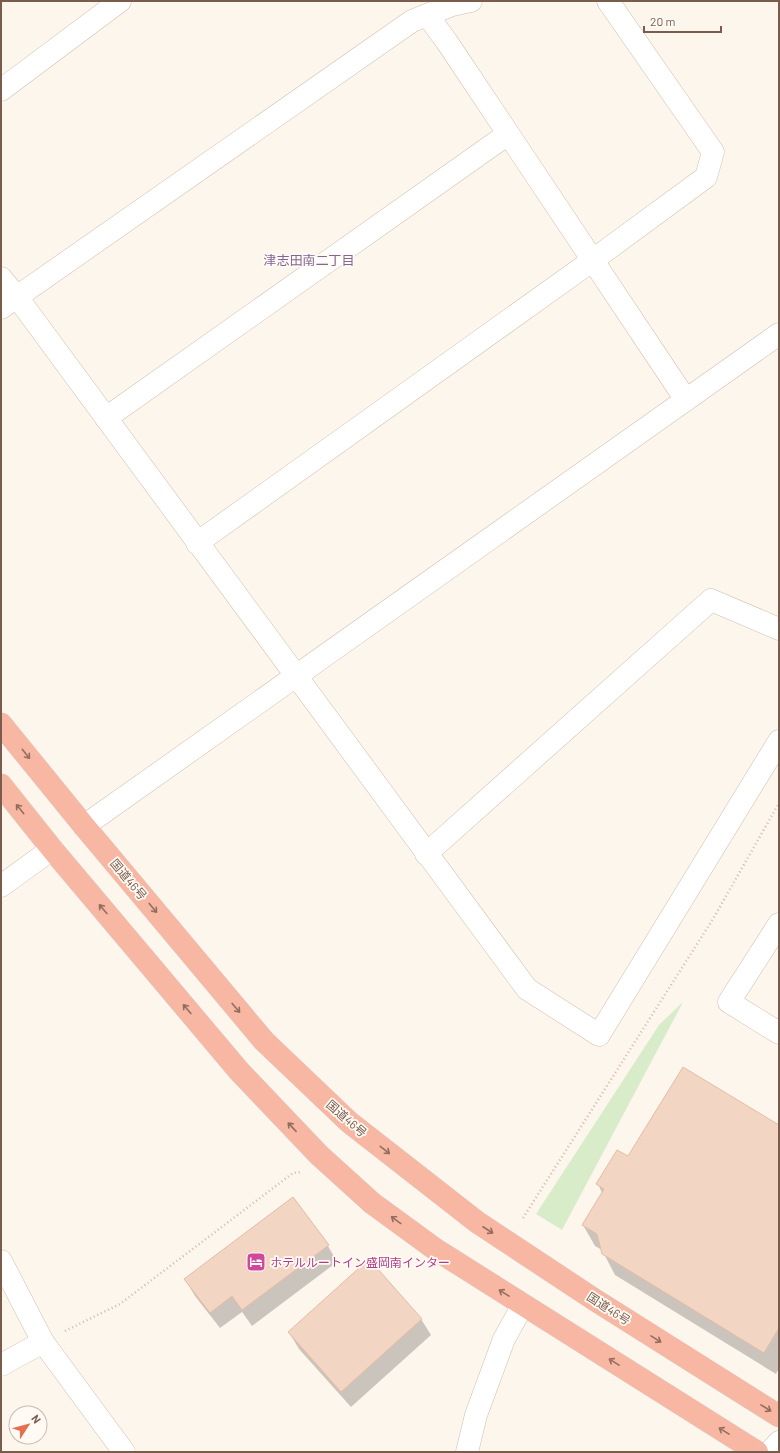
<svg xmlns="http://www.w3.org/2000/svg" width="780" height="1453" font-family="Barlow,'Noto Sans JP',sans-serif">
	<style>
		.green { fill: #d8ecc9 }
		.shadow { fill: #0003 }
		.building { fill: #f3d5c3; stroke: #e6bba3 }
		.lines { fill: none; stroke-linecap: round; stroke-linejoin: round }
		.minor-casing { stroke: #d1beb0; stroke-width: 23 }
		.highway-casing { stroke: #dad1cd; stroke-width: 23 }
		.path { stroke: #d9b8a5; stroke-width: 2.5; stroke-dasharray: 1 3; stroke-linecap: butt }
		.minor { stroke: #fff; stroke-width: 22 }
		.highway { stroke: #f7b7a3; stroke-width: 22 }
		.oneway { stroke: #936e5e }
		.labels { text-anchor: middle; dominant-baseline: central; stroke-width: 3.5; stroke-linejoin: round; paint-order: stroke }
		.street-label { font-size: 12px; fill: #7a5c4d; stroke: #fffaf3 }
		.hotel-label { font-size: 12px; fill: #b23c85; stroke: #fffaf3; text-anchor: start }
		.neighbourhood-label { font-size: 13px; fill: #846695; stroke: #fffaf3 }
	</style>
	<rect width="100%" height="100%" fill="#fdf6ec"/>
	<!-- green -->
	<path class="green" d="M683,1002L562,1230L536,1214L659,1025Z"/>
	<!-- shadow -->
	<g class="shadow">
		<path d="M779,1127V1368L776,1374L615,1275L602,1250L595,1246L583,1225L602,1193L598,1184L629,1158Z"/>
		<path d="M328,1246L337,1262L252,1326L242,1312L220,1328L195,1296L185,1279Z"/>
		<path d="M421,1319L431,1335L351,1407L299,1349L289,1332Z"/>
	</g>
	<!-- building -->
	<g class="building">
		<path d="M683,1067L779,1125V1328L764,1353L602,1254L597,1234L582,1225L604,1189L596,1184L617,1150L628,1156Z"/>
		<path d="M293,1197L329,1245L242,1310L232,1296L210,1313L184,1279Z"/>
		<path d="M369,1259L422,1319L341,1392L288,1332Z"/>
	</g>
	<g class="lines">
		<defs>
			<g id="minor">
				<path d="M427,15L447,42L686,400"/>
				<path d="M1,90L120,1"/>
				<path d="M1,278L17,297L527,989L599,1035L779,741"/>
				<path d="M1,308L412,21L452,5L471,1"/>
				<path d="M106,418L508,134"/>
				<path d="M197,543L593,260L706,177L713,152L608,1"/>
				<path d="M84,826L779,334"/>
				<path d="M426,854L711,600L779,629"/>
				<path d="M1,886L52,849"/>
				<path d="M779,924L729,1002L779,1033"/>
				<path d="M1,1261L43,1342L124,1452"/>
				<path d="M1,1365L43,1342"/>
				<path d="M467,1452L476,1415L504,1339L523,1305"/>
				<path d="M770,1452L779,1442"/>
			</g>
			<g id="highway">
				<path d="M1,724L84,826L264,1041L349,1122L477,1222L595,1300L779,1416"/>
				<path d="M1,785L52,849L239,1071L319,1155L372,1203L435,1249L757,1452"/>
			</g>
		</defs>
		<!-- minor casing -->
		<use href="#minor" class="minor-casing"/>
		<!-- highway casing -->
		<use href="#highway" class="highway-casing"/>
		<!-- path -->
		<g class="path">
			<path d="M523,1218L713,919L779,803"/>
			<path d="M65,1331L120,1304L293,1173L302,1172"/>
		</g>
		<!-- minor -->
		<use href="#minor" class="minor"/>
		<!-- highway -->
		<use href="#highway" class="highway"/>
	</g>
	<!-- one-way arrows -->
	<defs><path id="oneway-shaft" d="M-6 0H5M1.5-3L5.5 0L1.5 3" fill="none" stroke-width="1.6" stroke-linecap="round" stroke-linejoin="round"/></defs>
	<g class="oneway">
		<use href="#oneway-shaft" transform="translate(26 754) rotate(51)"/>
		<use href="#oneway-shaft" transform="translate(20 809) rotate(-129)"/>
		<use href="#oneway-shaft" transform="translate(153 908) rotate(50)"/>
		<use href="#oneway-shaft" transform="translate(103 909) rotate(-130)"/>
		<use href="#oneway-shaft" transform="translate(236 1008) rotate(50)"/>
		<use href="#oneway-shaft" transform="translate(187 1009) rotate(-130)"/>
		<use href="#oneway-shaft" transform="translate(292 1127) rotate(-133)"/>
		<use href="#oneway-shaft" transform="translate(385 1150) rotate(38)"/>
		<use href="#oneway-shaft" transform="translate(396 1220) rotate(-144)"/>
		<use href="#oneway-shaft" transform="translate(488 1230) rotate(33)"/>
		<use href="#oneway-shaft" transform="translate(504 1293) rotate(-148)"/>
		<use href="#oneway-shaft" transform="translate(656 1339) rotate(32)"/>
		<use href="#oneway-shaft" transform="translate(614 1362) rotate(-148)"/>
		<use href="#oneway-shaft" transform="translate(766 1408) rotate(32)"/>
		<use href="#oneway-shaft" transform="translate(724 1431) rotate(-148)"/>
	</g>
	<!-- icons -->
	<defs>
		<symbol id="hotel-square" viewBox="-11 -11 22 22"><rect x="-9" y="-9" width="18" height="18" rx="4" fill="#d1479c" stroke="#fffaf3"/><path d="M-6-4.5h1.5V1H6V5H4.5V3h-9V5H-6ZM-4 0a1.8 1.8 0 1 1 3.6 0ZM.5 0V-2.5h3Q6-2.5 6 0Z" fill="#fff"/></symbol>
	</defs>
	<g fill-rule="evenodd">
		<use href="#hotel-square" x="245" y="1251" width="22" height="22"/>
	</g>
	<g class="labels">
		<!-- street labels -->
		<g class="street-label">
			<text transform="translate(129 879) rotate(50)">国道46号</text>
			<text transform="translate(347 1118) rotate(41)">国道46号</text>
			<text transform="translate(609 1308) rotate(33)">国道46号</text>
		</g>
		<!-- hotel labels -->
		<g class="hotel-label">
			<text x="270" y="1262">ホテルルートイン盛岡南インター</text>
		</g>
		<!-- neighbourhood labels -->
		<g class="neighbourhood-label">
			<text x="309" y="260">津志田南二丁目</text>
		</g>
	</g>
	<!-- border -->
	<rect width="780" height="1453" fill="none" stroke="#7a5c4d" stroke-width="4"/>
	<!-- north arrow -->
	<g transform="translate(28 1425) rotate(54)"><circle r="19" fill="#fffaf3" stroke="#cabbb1"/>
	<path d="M0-3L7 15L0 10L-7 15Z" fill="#e76f51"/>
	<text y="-6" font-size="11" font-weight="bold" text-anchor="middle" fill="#7a5c4d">N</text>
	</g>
	<!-- scale -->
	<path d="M644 26v6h77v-6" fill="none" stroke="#7a5c4d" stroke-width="2"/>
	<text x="650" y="26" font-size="12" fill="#7a5c4d" stroke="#fffaf3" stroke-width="3" paint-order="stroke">20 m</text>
</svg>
